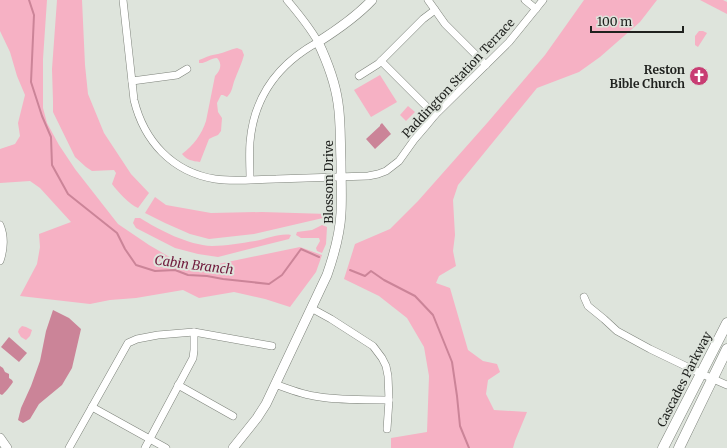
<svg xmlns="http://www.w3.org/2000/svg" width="727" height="448" font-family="Merriweather,serif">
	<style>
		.green { fill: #f6b1c4 }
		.water { fill: #cb8498 }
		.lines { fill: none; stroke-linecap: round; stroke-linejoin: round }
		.stream { stroke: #cb8498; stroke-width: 2 }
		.minor-casing { stroke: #7d827a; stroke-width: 8 }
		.tertiary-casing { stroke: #7d827a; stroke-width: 10 }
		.secondary-casing { stroke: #7d827a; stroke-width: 11 }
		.minor { stroke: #fff; stroke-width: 7 }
		.tertiary { stroke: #fff; stroke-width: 9 }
		.secondary { stroke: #fff; stroke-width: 10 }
		.labels { text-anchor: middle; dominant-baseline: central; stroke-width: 4; stroke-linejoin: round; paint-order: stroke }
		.poi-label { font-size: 12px; font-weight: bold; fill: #1f211e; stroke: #dee4dc; text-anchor: end }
		.street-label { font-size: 12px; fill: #1f211e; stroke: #dee4dc }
		.water-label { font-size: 13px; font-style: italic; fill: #701b3d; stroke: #dee4dc }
	</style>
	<rect width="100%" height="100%" fill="#dee4dc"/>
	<!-- green -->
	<g class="green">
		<path d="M0,0H47L43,59V108L47,123L59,145L75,169L118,224L149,245L192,270L218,264L300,247L322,255L316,272L290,307L265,299L234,292L199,298L183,290L136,298L110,300L90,304L20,296L37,264L40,247L39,234L71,222L40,188L30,181L0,183V149L15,144L20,136L18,123L25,95L17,76L10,52L0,31Z"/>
		<path d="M57,0H82L85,65L88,94L104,133L131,174L149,193L138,208C129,204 118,192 112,184L116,173L114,170L92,171L86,167L75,157L53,112V101L52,69Z"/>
		<path d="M584,0H657L640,22L600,57L579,72L537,88L458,185L453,200L455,235L453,251L456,266L439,276L436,283L450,288L468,350L483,361L497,364L500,372L488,380L486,394L494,410L527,412L515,441L513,448H391V438L427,432L429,376L424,347L407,318L379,296L344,279L355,244L390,229L418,201L488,122L545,55Z"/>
		<path d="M700,0H723L727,2V14Z"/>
		<path d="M699,31H703L707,33L698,47L695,45V36Z"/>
		<path d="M237,48L242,50L244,55C242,63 238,71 235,79C232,86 233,91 227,97L223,95H221L217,103L218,112L222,118L221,131L218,135L213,137L209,139L200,162C192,161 187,160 182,154C193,146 202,134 206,121L215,76C220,71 223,64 217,58C211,58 205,64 199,63V60C207,57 210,55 218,54C224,53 231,49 237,48Z"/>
		<path d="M380,75L397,102L371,117L354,90Z"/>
		<path d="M408,106L415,112L406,121L400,115Z"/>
		<path d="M155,197L166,205L211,213L262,212L328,214L323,218L254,234L209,239L190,234L165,223L145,213Z"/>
		<path d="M135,218H140C159,230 188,245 212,246C226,246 241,243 255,241C267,239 280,233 291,235L289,239L218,257L198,254L175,248L136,228L133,223Z"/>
		<path d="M322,225L327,227L326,244L322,253L317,251L316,248L320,241L319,238H301L296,235L297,232L312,230Z"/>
		<path d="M22,326L26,327L32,330L30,336L26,340L21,337L18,332L19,329Z"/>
	</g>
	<!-- water -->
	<g class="water">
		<path d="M382,123L391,134L375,149L366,139L380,126V125Z"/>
		<path d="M53,310L69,318L81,329L72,368L62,385L39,404L30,419L23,423L18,420L21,408L31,386L40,361L46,331Z"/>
		<path d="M9,337L27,353L19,362L1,347Z"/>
		<path d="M0,366L3,368L5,372L9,374V378L12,380L13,382C12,384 4,394 2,395L0,394Z"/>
	</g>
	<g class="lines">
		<!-- stream -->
		<g class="stream">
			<path d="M29,0L34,15L31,82L42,116L51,137L52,165L68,194L117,233L125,249L136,265L155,271L175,270L188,275L207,276L223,279L269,284L282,275L301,249L319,257"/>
			<path d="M350,270L365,276L371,271L384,280L415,296L433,315L452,362L457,396L460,426L469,448"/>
		</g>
		<defs>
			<g id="minor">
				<path d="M123,0L134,100C144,141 172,172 215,179C235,182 256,179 276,179C307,178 337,177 368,176L378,174L386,171L399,161L414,140L426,126L435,115L509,42L543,0"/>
				<path d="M428,0L445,24L486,65"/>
				<path d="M525,0L536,9"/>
				<path d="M381,61L435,115"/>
				<path d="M359,76L378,64L423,19L435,10"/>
				<path d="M132,81L177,75L187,69"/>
				<path d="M250,179C250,167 249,154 250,142C254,96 278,64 318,42C309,26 298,13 287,0"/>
				<path d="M0,225C5,237 4,249 0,261"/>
				<path d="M584,297L588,306L604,319L617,331L650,349L702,374L727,385"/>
				<path d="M311,308L331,319L373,346L382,358L386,366L388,376L389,400L387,429"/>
				<path d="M275,384C288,389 301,394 314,396C338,401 364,399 389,400"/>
				<path d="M178,385L233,416"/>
				<path d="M92,407L166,448"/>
				<path d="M69,448L128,343L137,339L158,335L194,332L272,346"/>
				<path d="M145,448L193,358L194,350V332"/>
			</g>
			<g id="tertiary">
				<path d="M0,438L7,448"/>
				<path d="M233,448L257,418L266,404L327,275C334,255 340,234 341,213C342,196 341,178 341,161C340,141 341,122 338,103C335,81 327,61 318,42C337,30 356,17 372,0"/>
			</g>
			<g id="secondary">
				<path d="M663,448L727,323"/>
				<path d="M679,448L727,349"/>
			</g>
		</defs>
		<!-- minor casing -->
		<use href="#minor" class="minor-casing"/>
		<!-- tertiary casing -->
		<use href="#tertiary" class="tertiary-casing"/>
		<!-- secondary casing -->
		<use href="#secondary" class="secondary-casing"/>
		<!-- minor -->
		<use href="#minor" class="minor"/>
		<!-- tertiary -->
		<use href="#tertiary" class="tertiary"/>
		<!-- secondary -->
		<use href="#secondary" class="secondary"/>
	</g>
	<!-- icons -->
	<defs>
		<symbol id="church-disc" viewBox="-11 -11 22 22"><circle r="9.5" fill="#c83d73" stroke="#dee4dc"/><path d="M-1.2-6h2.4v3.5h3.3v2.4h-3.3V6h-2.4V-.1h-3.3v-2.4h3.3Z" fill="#fff"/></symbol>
	</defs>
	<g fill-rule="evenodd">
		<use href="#church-disc" x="688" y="65" width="22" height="22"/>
	</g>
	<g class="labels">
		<!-- poi labels -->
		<g class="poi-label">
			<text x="685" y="69">Reston<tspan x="685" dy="14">Bible Church</tspan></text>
		</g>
		<!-- street labels -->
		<g class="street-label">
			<text transform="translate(458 78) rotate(-47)">Paddington Station Terrace</text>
			<text transform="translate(328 182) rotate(-90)">Blossom Drive</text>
			<text transform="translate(684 379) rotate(-63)">Cascades Parkway</text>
		</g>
		<!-- water labels -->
		<g class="water-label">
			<text transform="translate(194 265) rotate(7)">Cabin Branch</text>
		</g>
	</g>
	<!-- scale -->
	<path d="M591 26v6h92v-6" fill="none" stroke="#1f211e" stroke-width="2"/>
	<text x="597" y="26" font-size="12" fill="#1f211e" stroke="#dee4dc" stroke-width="3" paint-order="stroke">100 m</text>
</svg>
